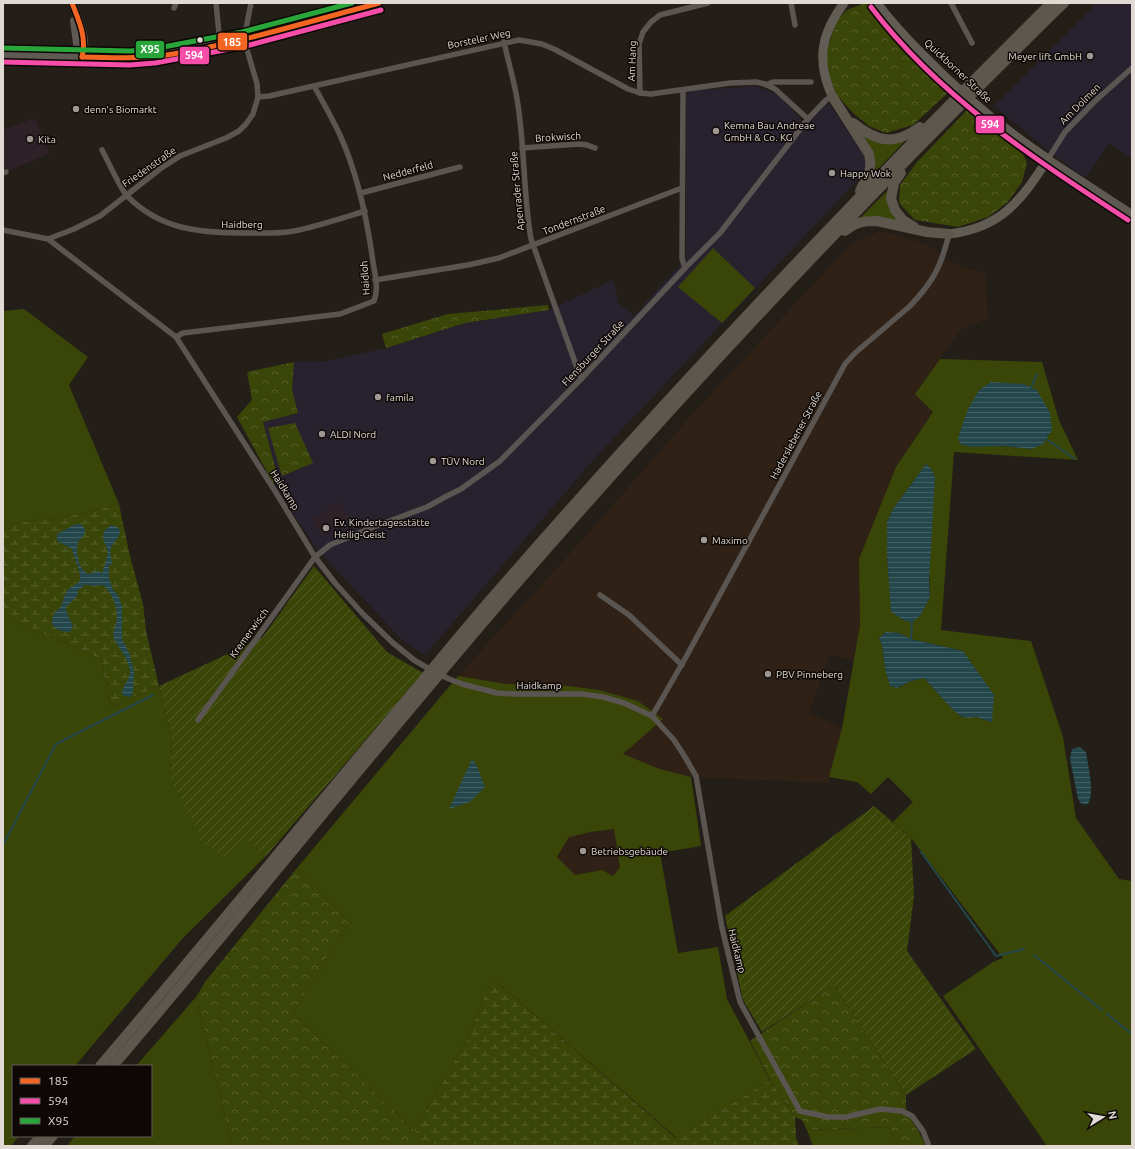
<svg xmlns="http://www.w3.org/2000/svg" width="1135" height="1149" font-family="Ubuntu,sans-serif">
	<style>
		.commercial { fill: #28222f }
		.built { fill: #2f2115 }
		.education { fill: #2e2128 }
		.grass { fill: #3a4508; fill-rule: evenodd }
		.forest { fill: url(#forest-crowns) }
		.wetland { fill: url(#wetland-marsh) }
		.garden { fill: url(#garden-furrows) }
		.water { fill: url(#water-rules) }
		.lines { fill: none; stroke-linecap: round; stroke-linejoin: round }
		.stream { stroke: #23474b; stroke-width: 2 }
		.minor { stroke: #5a5551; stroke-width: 5.5 }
		.secondary { stroke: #5e5953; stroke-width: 8 }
		.primary { stroke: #615c54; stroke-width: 9 }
		.motorway { stroke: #5d574d; stroke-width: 10 }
		.bus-1-casing { stroke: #0d0805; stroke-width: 8 }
		.bus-2-casing { stroke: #0d0805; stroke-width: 8 }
		.bus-3-casing { stroke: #0d0805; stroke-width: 8 }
		.bus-1 { stroke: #f26522; stroke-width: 5 }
		.bus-2 { stroke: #f54da8; stroke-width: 5 }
		.bus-3 { stroke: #29a63a; stroke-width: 5 }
		.bus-dot { fill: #e1dad4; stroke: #0d0805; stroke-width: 1.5 }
		.poi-dot { fill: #9f9892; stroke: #0d0805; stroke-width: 1.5 }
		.labels { text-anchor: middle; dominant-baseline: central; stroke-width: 3; stroke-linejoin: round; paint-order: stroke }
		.street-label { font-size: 10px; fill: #e1dad4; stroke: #0d0805 }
		.poi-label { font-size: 10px; fill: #e1dad4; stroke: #0d0805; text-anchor: start }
		.line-badge { stroke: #0d0805; stroke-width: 1.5 }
		.badge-label { font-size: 11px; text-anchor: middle; font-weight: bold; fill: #fff }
	</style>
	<defs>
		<pattern id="forest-crowns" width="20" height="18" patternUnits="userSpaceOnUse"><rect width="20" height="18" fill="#3a4508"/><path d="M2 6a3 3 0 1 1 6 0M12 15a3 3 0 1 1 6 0" fill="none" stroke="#565f2b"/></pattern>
		<pattern id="wetland-marsh" width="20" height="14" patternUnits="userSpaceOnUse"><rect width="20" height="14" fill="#3a4508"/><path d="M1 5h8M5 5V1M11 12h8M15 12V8" fill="none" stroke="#565f2b"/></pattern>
		<pattern id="garden-furrows" width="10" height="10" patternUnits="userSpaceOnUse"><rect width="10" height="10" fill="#3a4508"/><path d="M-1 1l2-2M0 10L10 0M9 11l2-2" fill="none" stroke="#565f2b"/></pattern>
		<pattern id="water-rules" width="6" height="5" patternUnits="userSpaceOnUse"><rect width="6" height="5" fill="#23474b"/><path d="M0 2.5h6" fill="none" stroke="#436164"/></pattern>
	</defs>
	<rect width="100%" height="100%" fill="#241e18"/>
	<!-- commercial -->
	<g class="commercial">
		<path d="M1097,3H1132V159L1109,143L1086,178L1056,157L994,106Z"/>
		<path d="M755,86L779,95L807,126L828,102L865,157L868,169L595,458L425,655L400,638L317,549L273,483L280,481L262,422L298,413L292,390L294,362L327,361L386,348L465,323L549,310L613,280L618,302L634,316L686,258V94L692,91Z"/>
	</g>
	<!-- built -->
	<g class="built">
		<path d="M881,231L927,244L954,264L985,273L988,318L960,330L915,394L933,412L896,467L859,559L860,625L854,660L830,654L809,713L842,728L828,783L691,777L660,769L622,754L663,720L638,701L599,690L561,685L501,684L458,676L585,537L688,419L851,244Z"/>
		<path d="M614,829L620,867L613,877L602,870L575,875L557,857L569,836L591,832Z"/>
	</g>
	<!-- education -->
	<g class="education">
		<path d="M35,118L50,153L6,172L3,165V130Z"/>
		<path d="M339,501L350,518L322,537L311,519Z"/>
	</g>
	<!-- grass -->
	<g class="grass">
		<path d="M862,135L904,141V142L876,171L873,153Z"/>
		<path d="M890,188L907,224L859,219Z"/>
		<path d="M713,248L755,288L722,323L678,287Z"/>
		<path d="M24,309L88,357L69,385L119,504L81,514L3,525V311Z"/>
		<path d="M940,359L1042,362L1059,420L1078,460L954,452L941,630L1031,641L1063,737L1076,818L1119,879L1132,881V1146H1047L943,996L993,962L1003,958L911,838L893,822L913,802L888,777L871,794L857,782L829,777L842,728L860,625L859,559L896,467L933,412L915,394ZM1044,403L1050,413L1032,449L1003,446L958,438L963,426ZM926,464L930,597L920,616L889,582L887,555V522L893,509ZM886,632L899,633L911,639L963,651L978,673L992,722L976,717L969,718L962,717L953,710L924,678L911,681L897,688L890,686C888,680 886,673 885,667C883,657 884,647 879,638Z"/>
		<path d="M3,616L101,659L111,707L159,686L172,739L170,776L266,856L182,939L75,1066H13V1136H19L11,1146H3Z"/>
		<path d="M458,676L506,684L561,685L599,690L638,701L663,719L623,754L660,769L691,777L701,846L660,853L678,953L718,947L727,999L770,1080L677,1138L492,978L467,1040L414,1130L293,1013L349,922L297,868ZM614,829L620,867L613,876L602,870L575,875L557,857L569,837L591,832Z"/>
		<path d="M196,997L232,1146H67L75,1136H151V1066H136Z"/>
		<path d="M889,1127L899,1146H813L807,1130Z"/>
	</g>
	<!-- forest -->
	<g class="forest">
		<path d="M865,3H868L892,30L950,91L913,125L886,133L869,126L853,113L837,95L830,80L826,54L836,21L847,10Z"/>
		<path d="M970,107L1019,146L1027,163L1022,182L1007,203L988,217L958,227L915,220L899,203L900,185L917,162Z"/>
		<path d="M548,305L549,310L465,323L386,348L382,334L448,314Z"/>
		<path d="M294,362L292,390L298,413L263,422L279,481L273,483L237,417L252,400L247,372Z"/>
		<path d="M295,423L313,463L282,476L268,428Z"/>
		<path d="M297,868L349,922L293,1013L414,1130L428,1146H232L196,997L205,982Z"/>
		<path d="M834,985L906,1095V1109L909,1117L919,1132L926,1146H899L889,1127L807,1130L802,1120L795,1117L771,1081L750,1041Z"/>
	</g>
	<!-- wetland -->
	<g class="wetland">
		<path d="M119,504L129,552L143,604L146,631L159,686L111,707L101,659L3,616V525L81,514Z"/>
		<path d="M492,978L676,1138L770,1080L795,1117L796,1138L799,1146H428L414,1130L467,1040Z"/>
	</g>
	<!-- garden -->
	<g class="garden">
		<path d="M314,566L387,652L423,673L266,856L243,838L226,858L203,844L170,776L172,739L159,686L262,638Z"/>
		<path d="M874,806L911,838L914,896L907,951L976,1049L906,1095L834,985L762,1032L743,1000L725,916Z"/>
	</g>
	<!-- water -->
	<g class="water">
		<path d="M991,382L1024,384L1037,390L1050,413L1052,430L1043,444L1032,449L1003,446L971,447L960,444L958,438L968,409L979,390Z"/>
		<path d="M926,464L931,468L935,477L929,581L930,597L920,616L912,622L905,621L891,612L887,555V522L893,509Z"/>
		<path d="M76,524H81L85,529V533C83,537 79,540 78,543C75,553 79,571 89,574L97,571L102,573C104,568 109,554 107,548C104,541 102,540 104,531L111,525L117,527L120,530C120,539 114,541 111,548C109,552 112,560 112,565L110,564L109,565V577L113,590L118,595L122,606V639L130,655L134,672L133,693L130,697L124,696L122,694C122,686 129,681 130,673C130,657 117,649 113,635C114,629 117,622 117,616C117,605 111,592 103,585L92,586L89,585H84L82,588L78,590V595L66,607C66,614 71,620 73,626L70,632C62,632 48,628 53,617C54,612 59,610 62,605C63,600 64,595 67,591C71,585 79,585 80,579C82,573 73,556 72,549L57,541V534Z"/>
		<path d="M886,632L899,633L911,639L963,651L994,695L992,722L976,717L969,718L962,717L953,710L924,678L911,681L897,688L890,686C888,680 886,673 885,667C883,657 884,647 879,638Z"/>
		<path d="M1080,747L1086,752C1088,765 1095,793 1088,804C1083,805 1081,804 1078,799L1070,759L1071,753L1072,749Z"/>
		<path d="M472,759L477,766L485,787L470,802L449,809Z"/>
	</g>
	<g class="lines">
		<!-- stream -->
		<g class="stream">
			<path d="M1031,387L1037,374"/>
			<path d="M1046,439L1075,459"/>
			<path d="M911,639L912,620"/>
			<path d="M3,845L56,744L153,695"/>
			<path d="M921,852L996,956L1024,949"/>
			<path d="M1034,955L1102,1010"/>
			<path d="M1107,1014L1132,1034"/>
		</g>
		<!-- minor -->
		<g class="minor">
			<path d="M216,3L220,44"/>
			<path d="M791,3L795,25"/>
			<path d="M951,3L972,43"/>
			<path d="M174,8L176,3"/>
			<path d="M504,42C508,61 514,80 517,99C525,145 523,193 531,239L581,379"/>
			<path d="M766,85L773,82H811"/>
			<path d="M683,90L682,259L685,268"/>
			<path d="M640,93L639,44L643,32L651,22L660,15L708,3"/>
			<path d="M258,97L269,96L519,40L542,44L556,50L628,89L640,93L651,94L730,83L756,82L765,84L775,89L808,119"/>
			<path d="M522,148L579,144L587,145L595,148"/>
			<path d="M102,150C108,161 120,188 127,196C161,230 200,233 246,233C262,233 278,234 294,231C318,226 342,218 365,211"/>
			<path d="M1048,159L1065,132L1094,102L1132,68"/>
			<path d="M3,173L6,172"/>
			<path d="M361,193L460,167"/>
			<path d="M3,230L48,239L74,229L100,216L160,169L180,156L226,138L239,131L246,124L253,114L258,97L257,84L244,39L251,3"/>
			<path d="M48,239L176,337L275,491L315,557L335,583L363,614L393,643L414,660L426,667L449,679L462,684L497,693L515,694H582L603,697L624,703L652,716L674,740L685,757L696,776L722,928L740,1002L800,1111L828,1117H846L880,1109L902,1111L912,1116L923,1131L929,1146"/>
			<path d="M375,280L468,265L499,258L682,188"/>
			<path d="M176,337L183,333L340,314L374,301C379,289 375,275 373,262C367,218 358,175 340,135C332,118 323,102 314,86"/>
			<path d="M600,595L629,615L682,665"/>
			<path d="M652,716L686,657L845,364L855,353L910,306C933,282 941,267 949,234"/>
			<path d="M198,720L315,557L330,545L371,528L427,507L445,497L461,489L500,461L581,379L685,268L720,233L808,119L826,100L832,96"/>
		</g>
		<!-- secondary -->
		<g class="secondary">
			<path d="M72,3C78,19 89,40 82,57"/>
			<path d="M74,21L78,51L82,57"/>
			<path d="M3,55L130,58L154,56L244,39L379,3"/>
			<path d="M1048,159L1132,214"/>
		</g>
		<!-- primary -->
		<g class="primary">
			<path d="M877,3C891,22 907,39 923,55C961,94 1003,129 1048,159C1021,200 1002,228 949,234"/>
			<path d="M832,96C816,60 821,34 844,3"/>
		</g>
		<!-- motorway -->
		<g class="motorway">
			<path d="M832,96L869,154C873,172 867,175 860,191"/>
			<path d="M853,123C877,142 894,146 920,127"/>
			<path d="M901,173L894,183L891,199L895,210L903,220L914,227"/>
			<path d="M845,231C856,222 863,221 877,221L927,232L949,234"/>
			<path d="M100,1066C206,942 308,816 413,692C445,653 477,614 510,577C683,379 864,188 1051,3"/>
			<path d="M113,1066C250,906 380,741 518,582C692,382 874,188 1064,3"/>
			<path d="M32,1146L41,1136"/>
			<path d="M44,1146L53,1136"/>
		</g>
		<defs>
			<g id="bus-1">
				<path d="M72,3C79,21 87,38 82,57"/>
				<path d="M82,57C112,58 143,59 173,54C243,42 311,21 379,3"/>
			</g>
			<g id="bus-2">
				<path d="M871,7C939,97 1036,160 1128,220"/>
				<path d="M3,62L130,65L155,63L246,46L381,10"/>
			</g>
			<path id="bus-3" d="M3,48L130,51L153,49L242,32L352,3"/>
		</defs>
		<!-- bus-1 casing -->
		<use href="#bus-1" class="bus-1-casing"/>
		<!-- bus-2 casing -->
		<use href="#bus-2" class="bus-2-casing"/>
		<!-- bus-3 casing -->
		<use href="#bus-3" class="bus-3-casing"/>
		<!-- bus-1 -->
		<use href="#bus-1" class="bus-1"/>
		<!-- bus-2 -->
		<use href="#bus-2" class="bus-2"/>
		<!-- bus-3 -->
		<use href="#bus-3" class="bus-3"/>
	</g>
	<!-- markers -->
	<circle class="bus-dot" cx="200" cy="40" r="3.5"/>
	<g class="poi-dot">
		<circle cx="1090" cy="56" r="4"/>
		<circle cx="76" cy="109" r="4"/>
		<circle cx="716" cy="131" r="4"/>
		<circle cx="30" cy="139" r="4"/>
		<circle cx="832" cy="173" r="4"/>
		<circle cx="378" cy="397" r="4"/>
		<circle cx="322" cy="434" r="4"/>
		<circle cx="433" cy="461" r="4"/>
		<circle cx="326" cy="528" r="4"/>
		<circle cx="704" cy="540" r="4"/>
		<circle cx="768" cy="674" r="4"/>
		<circle cx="583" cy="851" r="4"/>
	</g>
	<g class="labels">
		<!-- street labels -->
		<g class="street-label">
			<text transform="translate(479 39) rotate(-12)">Borsteler Weg</text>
			<text transform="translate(632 61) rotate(-88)">Am Hang</text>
			<text transform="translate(958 71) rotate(43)">Quickborner Straße</text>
			<text transform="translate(1080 104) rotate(-45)">Am Dolmen</text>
			<text transform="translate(558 137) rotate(-3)">Brokwisch</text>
			<text transform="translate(149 167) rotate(-35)">Friedenstraße</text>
			<text transform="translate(408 171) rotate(-15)">Nedderfeld</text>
			<text transform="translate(517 191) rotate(-95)">Apenrader Straße</text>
			<text transform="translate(574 220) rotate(-21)">Tondernstraße</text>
			<text x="242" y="224">Haidberg</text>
			<text transform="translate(365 278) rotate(-94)">Haidloh</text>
			<text transform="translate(593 353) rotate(-47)">Flensburger Straße</text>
			<text transform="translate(796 435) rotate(-62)">Haderslebener Straße</text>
			<text transform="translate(285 490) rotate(58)">Haidkamp</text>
			<text transform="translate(249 633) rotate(-54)">Kremerwisch</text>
			<text x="539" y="685">Haidkamp</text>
			<text transform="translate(737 951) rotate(76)">Haidkamp</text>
		</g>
		<!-- poi labels -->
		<g class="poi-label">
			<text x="1082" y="56" text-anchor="end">Meyer lift GmbH</text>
			<text x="84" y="109">denn's Biomarkt</text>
			<text x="724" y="125">Kemna Bau Andreae<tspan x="724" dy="12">GmbH &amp; Co. KG</tspan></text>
			<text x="38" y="139">Kita</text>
			<text x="840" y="173">Happy Wok</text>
			<text x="386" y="397">famila</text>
			<text x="330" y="434">ALDI Nord</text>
			<text x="441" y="461">TÜV Nord</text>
			<text x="334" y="522">Ev. Kindertagesstätte<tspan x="334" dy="12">Heilig-Geist</tspan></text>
			<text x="712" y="540">Maximo</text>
			<text x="776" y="674">PBV Pinneberg</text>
			<text x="591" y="851">Betriebsgebäude</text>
		</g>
	</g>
	<g class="line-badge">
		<rect x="217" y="32" width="31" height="19" rx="4" fill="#f26522"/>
		<rect x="135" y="40" width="30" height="19" rx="4" fill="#29a63a"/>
		<rect x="179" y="46" width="31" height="19" rx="4" fill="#f54da8"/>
		<rect x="975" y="115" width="30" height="19" rx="4" fill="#f54da8"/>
	</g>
	<g class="badge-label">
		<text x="232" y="46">185</text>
		<text x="150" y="53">X95</text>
		<text x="194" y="59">594</text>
		<text x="990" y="128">594</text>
	</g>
	<!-- border -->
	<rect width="1135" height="1149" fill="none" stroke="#e1dad4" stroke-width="8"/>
	<!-- legend -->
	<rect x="12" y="1065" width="140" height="72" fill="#0d0805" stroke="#625c58"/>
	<rect x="20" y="1078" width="20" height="6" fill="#f26522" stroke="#625c58"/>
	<text x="48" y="1085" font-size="12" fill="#e1dad4">185</text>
	<rect x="20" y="1098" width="20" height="6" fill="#f54da8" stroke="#625c58"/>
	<text x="48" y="1105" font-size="12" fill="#e1dad4">594</text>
	<rect x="20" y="1118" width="20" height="6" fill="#29a63a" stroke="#625c58"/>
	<text x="48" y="1125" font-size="12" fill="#e1dad4">X95</text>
	<!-- north arrow -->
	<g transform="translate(1103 1117) rotate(79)" stroke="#0d0805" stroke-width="3" paint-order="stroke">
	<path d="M0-3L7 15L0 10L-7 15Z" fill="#e1dad4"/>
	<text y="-6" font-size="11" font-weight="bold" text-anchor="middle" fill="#e1dad4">N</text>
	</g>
</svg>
